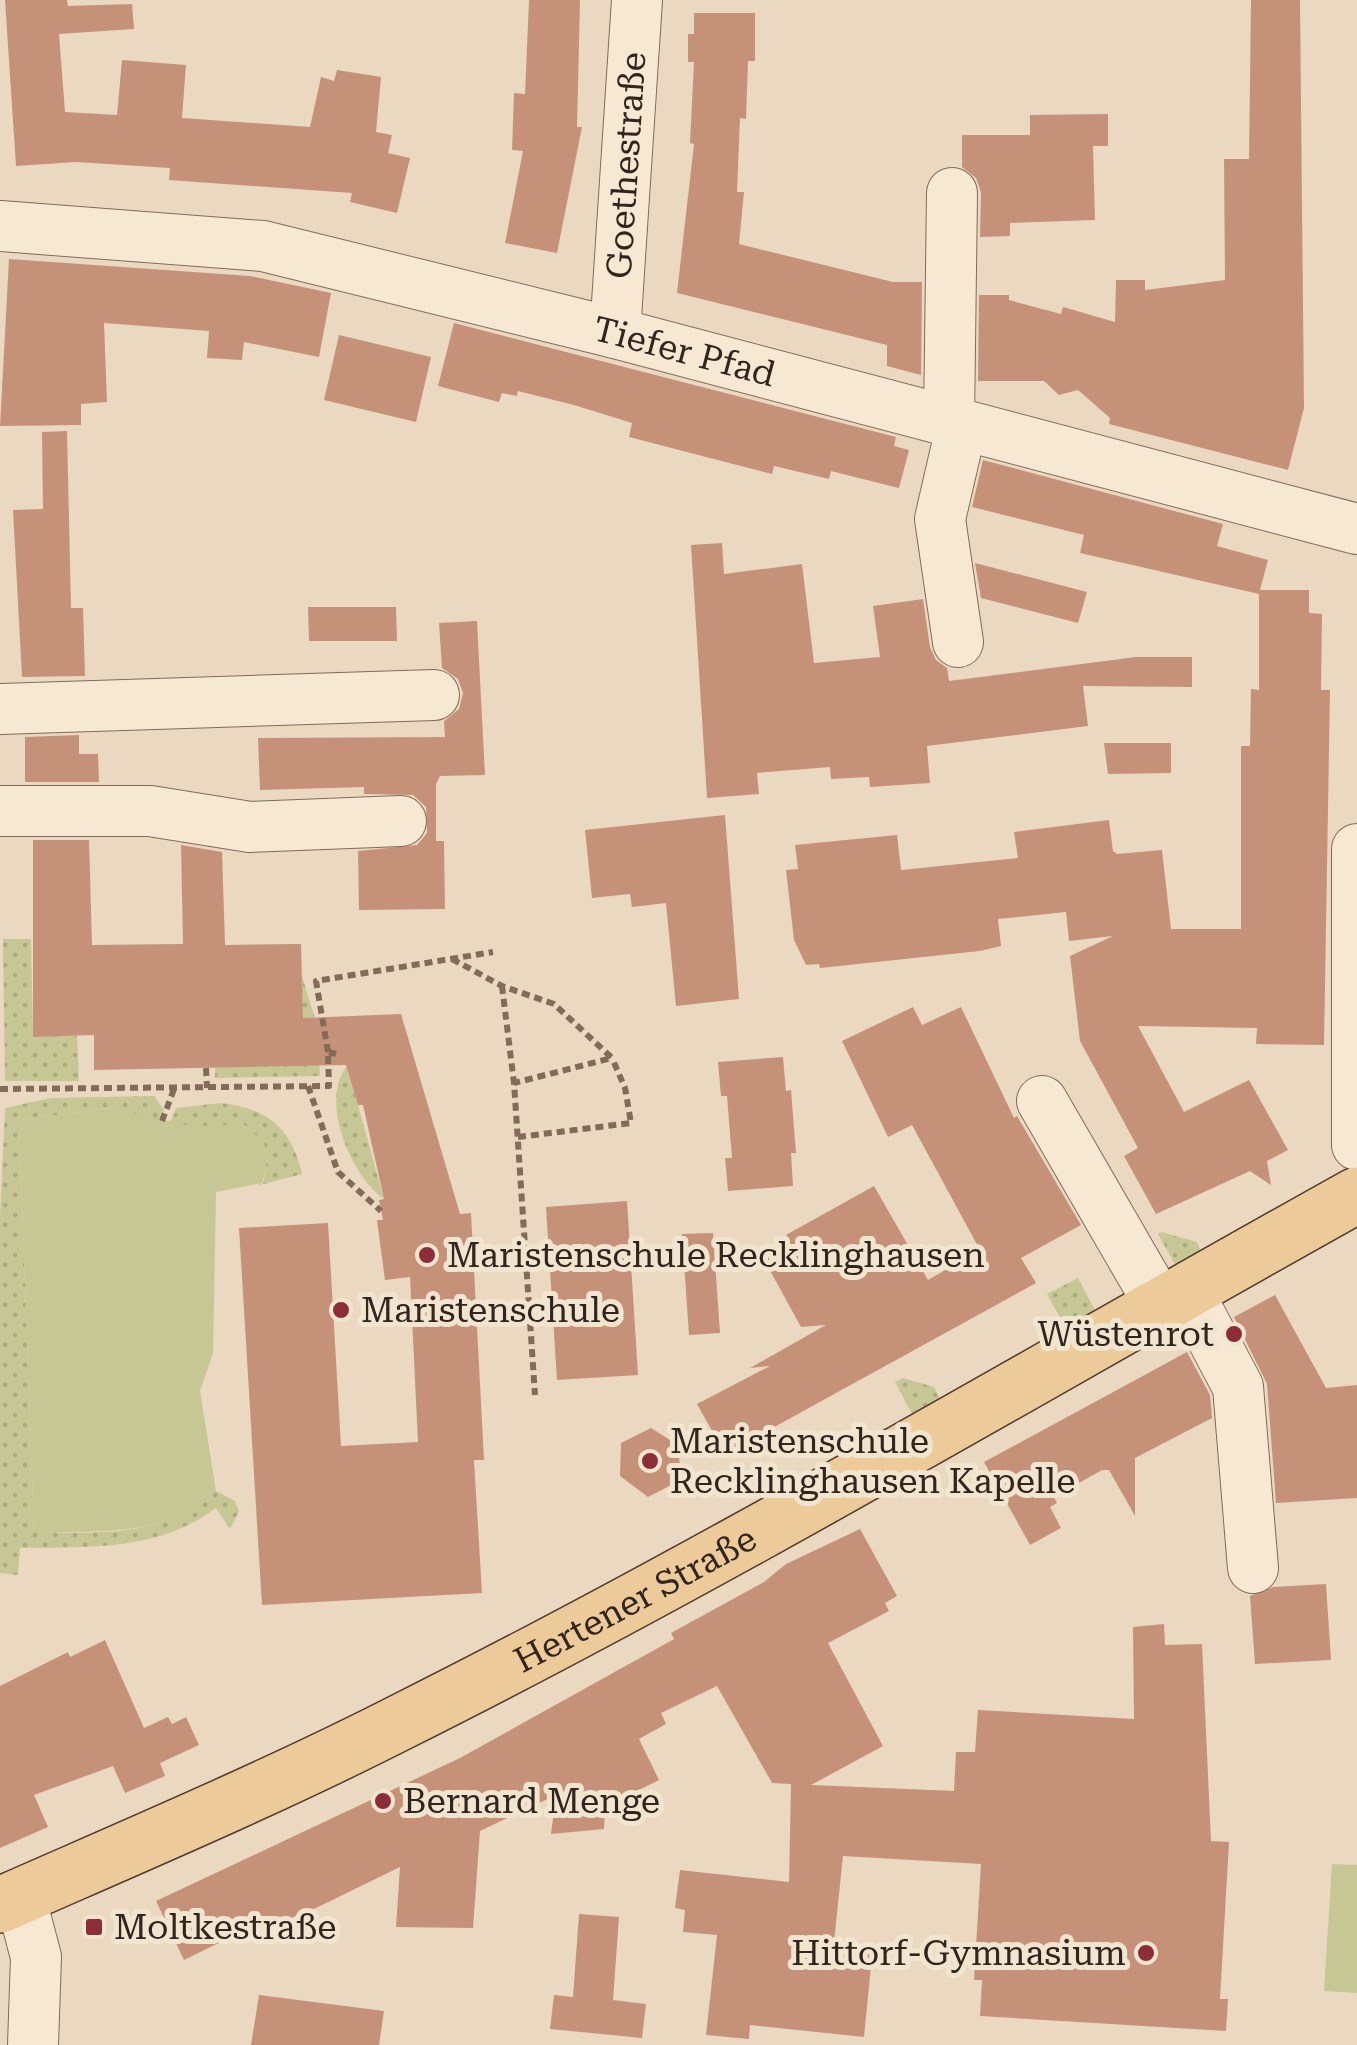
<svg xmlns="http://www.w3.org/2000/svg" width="1357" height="2045" font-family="'Roboto Serif',serif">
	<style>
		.grass { fill: url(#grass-dots) }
		.pitch { fill: #c6c795 }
		.building { fill: #c69179 }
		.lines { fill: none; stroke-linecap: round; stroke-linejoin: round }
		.minor-casing { stroke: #826b59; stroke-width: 52 }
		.major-casing { stroke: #503a2e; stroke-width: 58 }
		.path { stroke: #826b59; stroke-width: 6; stroke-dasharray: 8 5; stroke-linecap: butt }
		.minor { stroke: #f6e8d3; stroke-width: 50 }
		.major { stroke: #ecca9a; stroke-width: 55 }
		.poi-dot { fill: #8c2e38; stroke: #f2e5cf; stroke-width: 4 }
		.labels { text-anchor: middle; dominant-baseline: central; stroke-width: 10; stroke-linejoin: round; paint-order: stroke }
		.street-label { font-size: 35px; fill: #32251d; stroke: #f2e5cf }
		.poi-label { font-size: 35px; fill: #32251d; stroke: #f2e5cf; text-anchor: start }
	</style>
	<defs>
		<pattern id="grass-dots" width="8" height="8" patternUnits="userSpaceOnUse" patternTransform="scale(2.5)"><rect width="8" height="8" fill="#c6c795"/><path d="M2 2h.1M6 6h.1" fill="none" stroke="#abab80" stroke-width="1.8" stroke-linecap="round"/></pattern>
	</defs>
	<rect width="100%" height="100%" fill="#ead9c0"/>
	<!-- grass -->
	<g class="grass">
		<path d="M3,939H31L33,1036H77L79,1081H5Z"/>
		<path d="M302,976L318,1029L320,1076L215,1078V1067Z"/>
		<path d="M347,1066L384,1199C351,1177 319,1100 347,1066Z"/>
		<path d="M154,1096L164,1110L159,1120L109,1108L19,1120L34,1531C92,1535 172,1536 216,1491L235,1501L239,1511L230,1529L216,1508C159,1551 89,1547 20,1548L18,1575L0,1573V1217L5,1108L51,1098Z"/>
		<path d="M221,1103C267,1108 292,1128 302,1174L256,1186L263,1183L266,1170L264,1142L170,1123L176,1108Z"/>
		<path d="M1161,1232L1197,1242L1202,1254L1177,1268L1158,1234Z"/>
		<path d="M1078,1278L1096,1312L1066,1328L1047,1294Z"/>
		<path d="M903,1378L934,1387L941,1401L913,1416L895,1382Z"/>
	</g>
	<!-- pitch -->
	<g class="pitch">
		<path d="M109,1108L192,1126L244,1124L264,1142L266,1170L262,1183L216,1192L213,1353L200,1391L216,1491C170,1538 94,1531 34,1532L19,1120Z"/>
		<path d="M1332,1864L1357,1865V1993L1324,1991Z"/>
	</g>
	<!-- building -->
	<g class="building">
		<path d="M5,0H67L68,6L132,4L134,29L59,34L65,112L117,115L122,60L186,65L182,118L310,127L321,77L334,81L337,70L381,77L376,132L392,135L388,153L410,158L397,213L350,202L352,193L169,180L170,168L76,162L16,166Z"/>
		<path d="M529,0H580L577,127H582L557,253L505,243L523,151L512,150L514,93L525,94Z"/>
		<path d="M1251,0H1300L1304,408L1288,470L1109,424L1110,418L1078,390L1059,395L1044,381H978L979,295H1009V300L1061,314L1063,307L1115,322L1116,280H1145V290L1225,280L1224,159H1249Z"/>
		<path d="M694,13H755V61H748L746,119L740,118L737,192H744L739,244L893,282H922L921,375L887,366V345L677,293L694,144L690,143L694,62H688V34H694Z"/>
		<path d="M1108,114V146H1093L1095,220L1010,223V236L980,237L981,192L976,178L962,167V135H1030V115Z"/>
		<path d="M9,259L250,276L331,293L319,357L244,342L242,360L207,358L209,331L104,323L107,402L81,404V425L0,426Z"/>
		<path d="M454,323L896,437L894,446L909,450L899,488L831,471L829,479L774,466L772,474L629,437L632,423L574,405L518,391L517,396L502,393L499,402L438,386Z"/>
		<path d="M339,335L431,357L416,422L324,400Z"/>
		<path d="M67,431L71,608H83L85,676L22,677L13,510L43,509L42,432Z"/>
		<path d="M983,460L1223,524L1217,546L1268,560L1260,590H1309V613L1322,614L1321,690H1330L1324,1045L1256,1044L1257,1028L1138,1026L1184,1112L1249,1080L1288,1150L1267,1161L1271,1185L1250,1171L1156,1214L1124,1156L1138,1148L1080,1041L1070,956L1113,936L1069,941L1066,912L998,919L1001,946L980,951L820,968L819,964L806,965L794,940L786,870L798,869L795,845L897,835L901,870L1018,858L1014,832L1109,820L1113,851L1117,854L1162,850L1171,929H1241V746H1250L1251,689L1259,690V594L1080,553L1084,535L972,507Z"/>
		<path d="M722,543L724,574L802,564L814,663L880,657L873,606L923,599L930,647L936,660L947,668L949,681L1136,657H1192V687L1083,686L1088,726L927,746L930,783L870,787L869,777L831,779L830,767L757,773L759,794L707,798L691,545Z"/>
		<path d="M975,563L1087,592L1078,623L981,598Z"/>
		<path d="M308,607H396L397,641H309Z"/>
		<path d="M477,621L485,775L440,776L436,784V841H444L445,909L359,910L358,851L417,845L427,833L426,807L413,795L364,794V787L260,790L258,738L445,737L444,721L459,709L463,693L458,679L442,668L439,623Z"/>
		<path d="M79,735V754H98L99,782H25V737Z"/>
		<path d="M1104,743H1171V773L1108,774Z"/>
		<path d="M725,815L739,999L676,1006L666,903L632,907L630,894L592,898L585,830Z"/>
		<path d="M33,840H89L92,945L183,944L181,845L222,852L225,945L301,944L303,1018L401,1014L460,1214L471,1213L484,1460H474L482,1593L262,1605L239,1228L328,1223L341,1446L418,1442L410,1277L385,1280L377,1220H383L379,1200L384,1199L363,1105H358L346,1065L94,1070V1035L33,1037Z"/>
		<path d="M913,1007L922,1025L961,1007L1014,1118L1017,1116L1081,1225L1021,1258L1036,1283L725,1454L697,1404L770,1366L750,1368L826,1325L801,1327L762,1256L789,1241L786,1235L874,1186L928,1280L980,1250L912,1125L888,1137L842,1041Z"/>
		<path d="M783,1057L786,1091L791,1090L796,1153H791L793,1186L728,1191L725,1158H732L727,1096H721L718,1062Z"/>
		<path d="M627,1201L638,1375L557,1380L546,1207Z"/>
		<path d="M713,1233L720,1333L689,1335L682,1234Z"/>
		<path d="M1275,1295L1326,1388L1357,1385V1498L1276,1503L1267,1384L1234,1317Z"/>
		<path d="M1187,1352L1210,1395L1212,1418L1135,1458V1516L1109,1470H1102L1054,1497L1057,1503L1050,1507L1061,1528L1030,1545L984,1462Z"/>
		<path d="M651,1428L678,1445L681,1480L648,1497L620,1476L621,1443Z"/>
		<path d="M860,1529L897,1596L885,1603L889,1611L828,1643L883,1746L811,1785L954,1791L956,1752H975L978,1710L1134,1719L1133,1627L1164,1624L1165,1645L1202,1644L1211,1841L1229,1842L1220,1999H1228L1226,2031L980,2016L982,1980H974L981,1864L843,1856L834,1942L873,1946L864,2037L750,2025L749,2039L706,2035L717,1935L683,1932L685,1910L675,1908L680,1870L789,1882L791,1784L772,1783L717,1686L661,1713L666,1724L639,1739L659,1780L605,1807L604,1829L551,1834L556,1795L480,1831L473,1928L396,1927L400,1867L277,1927L272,1917L184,1960L156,1901L460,1758L674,1639L671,1633L764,1582L786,1564Z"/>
		<path d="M1326,1584L1331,1660L1255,1664L1250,1596L1273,1587Z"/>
		<path d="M105,1640L144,1728L168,1717L172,1724L186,1717L199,1745L160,1763L165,1776L125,1793L113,1766L34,1795L48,1827L0,1848V1686L68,1652L70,1657Z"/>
		<path d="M579,1914L619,1917L613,2000L646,2004L642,2038L550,2029L554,1995L573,1997Z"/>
		<path d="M259,1995L384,2011L379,2045H251Z"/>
	</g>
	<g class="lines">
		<defs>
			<g id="minor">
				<path id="s1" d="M0,226L263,246L615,333L1357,529"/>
				<path id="s2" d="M615,333L637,0"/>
				<path d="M949,421L952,193"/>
				<path d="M958,642L940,519L962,424"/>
				<path d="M0,709L434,695"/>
				<path d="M0,811H150L250,827L401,821"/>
				<path d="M1357,849V1145"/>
				<path d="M1042,1101L1160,1305"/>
				<path d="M1187,1290L1238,1387L1253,1568"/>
				<path d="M20,1896L36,1957L33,2045"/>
			</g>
			<g id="major">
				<path id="s3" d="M0,1905C134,1846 269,1789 399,1723C725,1560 1039,1372 1357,1195"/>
			</g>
		</defs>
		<!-- minor casing -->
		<use href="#minor" class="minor-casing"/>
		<!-- major casing -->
		<use href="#major" class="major-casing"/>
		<!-- path -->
		<g class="path">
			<path d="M452,959L502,986L554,1004L612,1058L514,1083L535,1395"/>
			<path d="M502,986L514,1083"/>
			<path d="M328,1052L316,981L493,952"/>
			<path d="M206,1068L207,1088"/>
			<path d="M308,1086L338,1172L381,1211"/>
			<path d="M0,1089L329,1086L328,1052L336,1054"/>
			<path d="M162,1121L174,1089"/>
			<path d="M518,1137L631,1123L625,1088L612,1058"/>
		</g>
		<!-- minor -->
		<use href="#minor" class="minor"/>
		<!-- major -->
		<use href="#major" class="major"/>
	</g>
	<!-- markers -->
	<g class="poi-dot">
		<circle cx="427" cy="1255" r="10"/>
		<circle cx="341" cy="1310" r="10"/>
		<circle cx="1234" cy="1334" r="10"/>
		<circle cx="650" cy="1461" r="10"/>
		<circle cx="383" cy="1801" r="10"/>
		<rect x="84" y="1917" width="20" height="20" rx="5"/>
		<circle cx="1146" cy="1953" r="10"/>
	</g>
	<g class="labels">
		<!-- street labels -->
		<g class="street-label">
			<text stroke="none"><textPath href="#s2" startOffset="168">Goethestraße</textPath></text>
			<text stroke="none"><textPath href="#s1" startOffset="698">Tiefer Pfad</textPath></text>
			<text stroke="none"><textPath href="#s3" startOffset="705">Hertener Straße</textPath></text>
		</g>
		<!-- poi labels -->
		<g class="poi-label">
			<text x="447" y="1255">Maristenschule Recklinghausen</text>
			<text x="361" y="1310">Maristenschule</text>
			<text x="1214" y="1334" text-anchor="end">Wüstenrot</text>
			<text x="670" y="1441">Maristenschule<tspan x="670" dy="40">Recklinghausen Kapelle</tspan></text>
			<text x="403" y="1801">Bernard Menge</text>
			<text x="114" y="1927">Moltkestraße</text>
			<text x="1126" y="1953" text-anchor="end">Hittorf-Gymnasium</text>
		</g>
	</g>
</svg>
